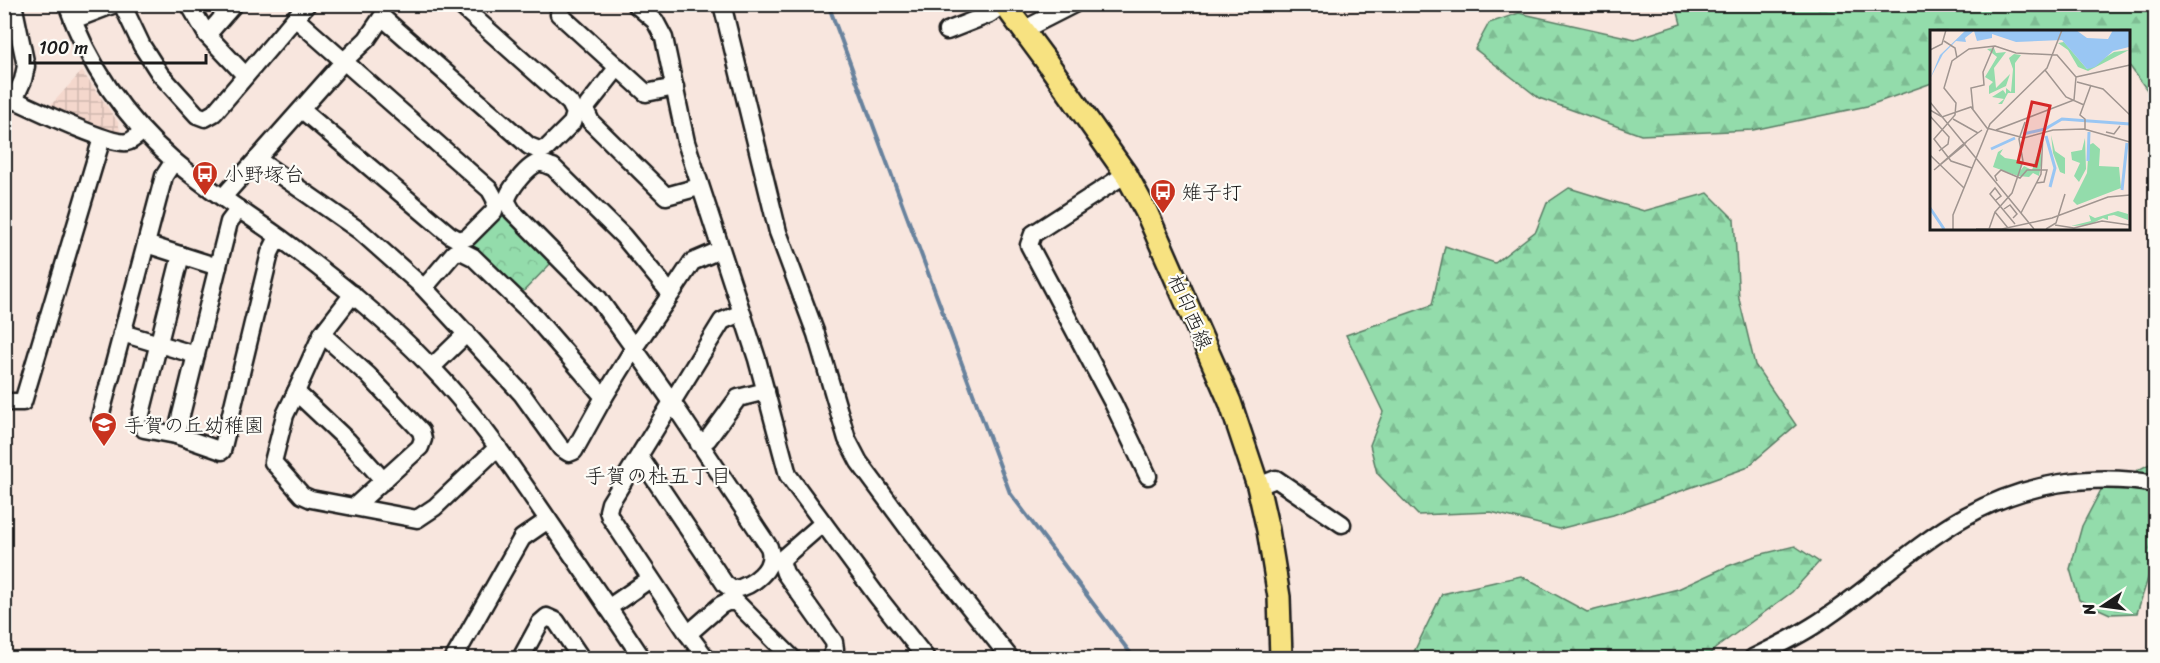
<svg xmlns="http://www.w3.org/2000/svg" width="2160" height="663" font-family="Sriracha,'Klee One',sans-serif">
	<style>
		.industrial { fill: url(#industrial-grid) }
		.forest { fill: url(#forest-firs); stroke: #587c64; stroke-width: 1.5 }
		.park { fill: url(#park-crowns); stroke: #587c64; stroke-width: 1.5 }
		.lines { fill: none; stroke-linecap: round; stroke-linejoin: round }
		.stream { stroke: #67829d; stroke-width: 4 }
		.minor-casing { stroke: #1c1c1c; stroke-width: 21 }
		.major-casing { stroke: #1c1c1c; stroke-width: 26 }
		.minor { stroke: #fdfcf7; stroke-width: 16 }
		.major { stroke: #f7e281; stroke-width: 21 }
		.labels { text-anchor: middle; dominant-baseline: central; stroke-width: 4.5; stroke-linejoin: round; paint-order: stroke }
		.poi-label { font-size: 20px; fill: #1c1c1c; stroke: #fdfcf7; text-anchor: start }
		.street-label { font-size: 20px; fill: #1c1c1c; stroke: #fdfcf7 }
		.neighbourhood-label { font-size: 21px; fill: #1c1c1c; stroke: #fdfcf7 }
		.inset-river { fill: none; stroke: #99c6f3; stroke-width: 3 }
		.inset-road { fill: none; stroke: #a09590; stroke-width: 1.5 }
		.view { fill: #d62828; fill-opacity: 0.15; stroke: #d62828; stroke-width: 3 }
		.inset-edge { fill: none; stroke: #1c1c1c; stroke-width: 3 }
	</style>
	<defs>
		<pattern id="industrial-grid" width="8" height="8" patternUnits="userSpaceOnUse" patternTransform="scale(1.5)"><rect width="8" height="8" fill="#f4d7cc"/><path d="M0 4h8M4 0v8" fill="none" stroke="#d1b8af"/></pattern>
		<pattern id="forest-firs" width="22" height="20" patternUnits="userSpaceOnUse" patternTransform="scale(1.5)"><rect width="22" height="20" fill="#93dcab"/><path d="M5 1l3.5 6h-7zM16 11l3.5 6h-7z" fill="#7ebc93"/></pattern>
		<pattern id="park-crowns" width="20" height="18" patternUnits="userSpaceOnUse" patternTransform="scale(1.5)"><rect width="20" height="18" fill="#93dcab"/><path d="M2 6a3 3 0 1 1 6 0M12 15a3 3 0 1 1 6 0" fill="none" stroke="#7ebc93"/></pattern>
	</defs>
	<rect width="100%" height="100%" fill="#f8e6de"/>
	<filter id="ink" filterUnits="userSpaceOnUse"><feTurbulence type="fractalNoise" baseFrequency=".0167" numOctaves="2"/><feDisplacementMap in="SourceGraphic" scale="12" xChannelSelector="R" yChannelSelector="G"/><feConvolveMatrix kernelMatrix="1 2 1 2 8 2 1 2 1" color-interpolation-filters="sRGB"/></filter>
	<g filter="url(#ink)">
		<!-- industrial -->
		<path class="industrial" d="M82,71L118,122L120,130L116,136L50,106Z"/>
		<!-- forest -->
		<g class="forest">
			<path d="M1676,5H2155V101L2129,65L2128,32H1932V83L1867,106L1753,130L1641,135L1539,98L1475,49L1489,23L1519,13L1635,39L1681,24Z"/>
			<path d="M1569,188L1644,211L1708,193L1734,219L1739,299L1755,365L1796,425L1746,468L1613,515L1559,529L1491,512L1418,515L1377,473L1370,445L1383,412L1346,335L1432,305L1445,246L1495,263L1536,231L1547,203Z"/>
			<path d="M2155,461V560L2150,572L2137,613L2110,614L2079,600L2070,569L2082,526L2101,490Z"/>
			<path d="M1795,546L1819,562L1792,592L1716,648L1705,658H1411L1442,594L1521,576L1587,612L1678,589L1728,566L1758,555Z"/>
		</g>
		<!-- park -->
		<path class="park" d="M501,208L555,259L520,295L468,243Z"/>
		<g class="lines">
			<!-- stream -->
			<path class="stream" d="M828,4L1010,493L1134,658"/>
			<defs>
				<g id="minor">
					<path d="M13,4L26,66L23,80L14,100"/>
					<path d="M67,4C88,65 125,118 173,160C206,188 244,212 279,237C332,277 384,318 430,366C471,408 505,457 538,505C573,556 608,607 642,658"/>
					<path d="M122,4L142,46L160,74L197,115L205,118L214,113L307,4"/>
					<path d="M189,4L207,35L245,75"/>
					<path d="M561,4L559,14L646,93L675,87"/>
					<path d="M635,4L655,21L664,38L686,142L757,359L788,475L877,596L926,658"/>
					<path d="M722,4L778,232L816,334L847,439L859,462L927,554L1010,658"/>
					<path d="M295,18L490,190L496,201L494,211L468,237L459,240L450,235L302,110"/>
					<path d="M73,20L115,4"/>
					<path d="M1023,30L1074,4"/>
					<path d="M947,31L990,14L1003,4"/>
					<path d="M207,35L234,4"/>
					<path d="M618,67L588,105L586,111L591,122L666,196L699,187"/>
					<path d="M4,95C24,104 110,146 127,142C133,141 138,135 142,131"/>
					<path d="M1126,174L1033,234L1029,245L1113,403L1148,476"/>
					<path d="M223,197L257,159"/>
					<path d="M146,244L218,267"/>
					<path d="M424,288L454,253L461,251L473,257L532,314L604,397L574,451L569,453L561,448L522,394L424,288L360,231L257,159L344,61L367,39L382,17L529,146L539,150L547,148L572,123L575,113L570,103L459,4"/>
					<path d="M671,294L634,348L598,298L512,211L507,202C506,192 529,164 539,163C543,162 549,166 553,167L623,236L671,294L692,262L720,250"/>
					<path d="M122,333L196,355"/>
					<path d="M322,334L368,375L421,431L423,439L420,447L354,507"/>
					<path d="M432,367L467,333"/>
					<path d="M296,392L322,334L353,294"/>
					<path d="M604,397L634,348L672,402L722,321L741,313"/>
					<path d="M4,402H23L102,138"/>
					<path d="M141,414L181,255"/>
					<path d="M100,417L164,176L174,161"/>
					<path d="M144,429L176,435L222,451L270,253L278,237"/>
					<path d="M176,435L229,222L239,209"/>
					<path d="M699,444L708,439L738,398L766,391"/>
					<path d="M639,456L725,584L733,590C752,586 777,569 769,547L672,402L610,503L608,511L610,517L688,634L706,658"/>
					<path d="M384,481L348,441L296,392L285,415L273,462L302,495L311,499L417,519L435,507L498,447"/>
					<path d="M1258,486L1276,479L1342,524"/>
					<path d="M823,523L783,558L782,564L785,573L834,642L835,649L830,658"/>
					<path d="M608,608L650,579"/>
					<path d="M688,634L721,605L727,602H736L792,658"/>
					<path d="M454,658L522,538L548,520"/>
					<path d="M521,658L540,623L547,617L556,621L581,658"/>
					<path d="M1753,658C1773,648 1794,638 1813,626C1866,593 1911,547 1966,516C2023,484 2091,472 2156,484"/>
				</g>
				<path id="major" d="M1004,4L1044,58L1126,174L1146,211L1230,402L1258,486L1268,530L1279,597L1281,658"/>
			</defs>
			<!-- minor casing -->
			<use href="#minor" class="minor-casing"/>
			<!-- major casing -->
			<use href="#major" class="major-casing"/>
			<!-- minor -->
			<use href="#minor" class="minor"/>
			<!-- major -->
			<use href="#major" class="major"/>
		</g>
	</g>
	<!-- icons -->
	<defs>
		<symbol id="bus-pin" viewBox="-11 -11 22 30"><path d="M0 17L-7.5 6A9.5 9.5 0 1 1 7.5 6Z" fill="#c8321e" stroke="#fdfcf7"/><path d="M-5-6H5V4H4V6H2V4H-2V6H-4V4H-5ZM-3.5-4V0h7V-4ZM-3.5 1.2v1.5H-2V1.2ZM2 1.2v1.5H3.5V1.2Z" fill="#fff"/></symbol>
		<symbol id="school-pin" viewBox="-11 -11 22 30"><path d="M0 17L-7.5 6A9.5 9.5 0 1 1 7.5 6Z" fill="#c8321e" stroke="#fdfcf7"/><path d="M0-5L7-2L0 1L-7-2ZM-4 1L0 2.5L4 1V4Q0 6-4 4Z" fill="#fff"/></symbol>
	</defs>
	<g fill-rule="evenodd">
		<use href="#bus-pin" x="190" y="159" width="30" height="40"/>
		<use href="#bus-pin" x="1148" y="177" width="30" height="40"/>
		<use href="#school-pin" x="89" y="410" width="30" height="40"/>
	</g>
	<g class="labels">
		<!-- poi labels -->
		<g class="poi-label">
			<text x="224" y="174">小野塚台</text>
			<text x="1182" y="192">雉子打</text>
			<text x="124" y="425">手賀の丘幼稚園</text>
		</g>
		<!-- street labels -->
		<g class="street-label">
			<text transform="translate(1190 312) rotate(66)">柏印西線</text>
		</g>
		<!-- neighbourhood labels -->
		<g class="neighbourhood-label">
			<text x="658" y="476">手賀の杜五丁目</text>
		</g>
	</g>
	<!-- overview -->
	<g transform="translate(1930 30)">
		<rect width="200" height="200" fill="#f8e6de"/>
		<path d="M163,113L170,119L169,136L189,137L191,158L147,175L143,171L157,143L159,115Z" fill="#93dcab"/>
		<path d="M64,18L66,23L76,22L64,38L66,58L80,44L76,56L59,64V56L63,52L55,47L67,27L57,19ZM84,24L91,25L85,33V63H78L72,74H68L74,69L62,67L73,60L76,64V58L81,62L83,39L79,28ZM121,105L125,121L135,128V144L130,142L123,123ZM155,108L156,139L149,152L144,146L150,133L142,130L141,122L152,120ZM110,117L112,130L109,146L103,143L99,147L88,146L63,137L68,122L73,119L70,124L75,128L93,131L90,141L94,136L102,140ZM188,181L198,184V190L184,185L178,186V190L173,188L159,195L141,196L161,191L159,185L165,188Z" fill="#93dcab"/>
		<path d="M134,12L157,39L184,22L199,20L158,41L148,37L138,20L128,13Z" fill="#93dcab"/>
		<path d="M36,0H146L157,8L178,9L183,0H199V17L183,21L165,37L157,39L132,10L86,12L62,4V8L47,11L44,1L35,8L36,12L26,11L13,24L0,49L10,25Z" fill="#99c6f3"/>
		<path class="inset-river" d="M93,104L115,99L132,89L200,94M116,106L125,138L120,157M61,119L85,108M158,131L159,102M192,160L197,113M0,178L14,199"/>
		<path class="inset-road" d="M14,11L25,18L27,28M0,20L12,14L16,0M115,40L136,67L154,75M146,47L200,35M147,52L173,59L200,85M0,72L104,199M43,79L41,58L54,55L53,42L64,16M0,80L12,87L41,77L57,98L94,108L123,100L154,99L200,112M0,86L19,107L18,114L9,121M23,89L48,103M155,99V89L150,85L161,55M176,102L184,104L190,96M37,111L33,116L4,140L31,116L41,108L45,105L52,100M0,125L34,158M42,138L21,131L4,109L25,85L26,73L14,58L22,31L39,19L65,16L86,23L127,25L146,47L144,70L66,100M67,151L65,146L71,140L90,148L97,140H117L114,152L106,153M66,170L71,166L65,158L60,164L85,194M74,179L80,175L87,184L83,188M91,183L111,144L113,104M125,195L144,198L172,191L200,195M78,198L65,182L82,163L93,131L89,109L95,92M23,199V185L60,94L117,38L132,0M46,199H72L122,188L178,167L200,165M59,199L65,182M116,199L126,193L135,164"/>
		<path class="view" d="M102,72L120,76L106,136L88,132Z"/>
		<rect width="200" height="200" class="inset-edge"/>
	</g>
	<!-- margin -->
	<rect width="2160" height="663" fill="none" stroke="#fdfcf7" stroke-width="24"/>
	<rect x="12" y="12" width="2136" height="639" fill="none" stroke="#1c1c1c" stroke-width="2" filter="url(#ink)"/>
	<!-- north arrow -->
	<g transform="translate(2103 606) rotate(257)" stroke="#fdfcf7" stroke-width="4.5" paint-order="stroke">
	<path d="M0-4.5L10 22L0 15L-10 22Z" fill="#1c1c1c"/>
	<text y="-9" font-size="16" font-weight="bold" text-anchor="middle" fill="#1c1c1c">N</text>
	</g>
	<!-- scale -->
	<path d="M30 54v9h176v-9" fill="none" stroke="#1c1c1c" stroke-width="3"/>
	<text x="39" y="54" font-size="18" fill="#1c1c1c" stroke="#fdfcf7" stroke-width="4.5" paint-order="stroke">100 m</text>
</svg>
